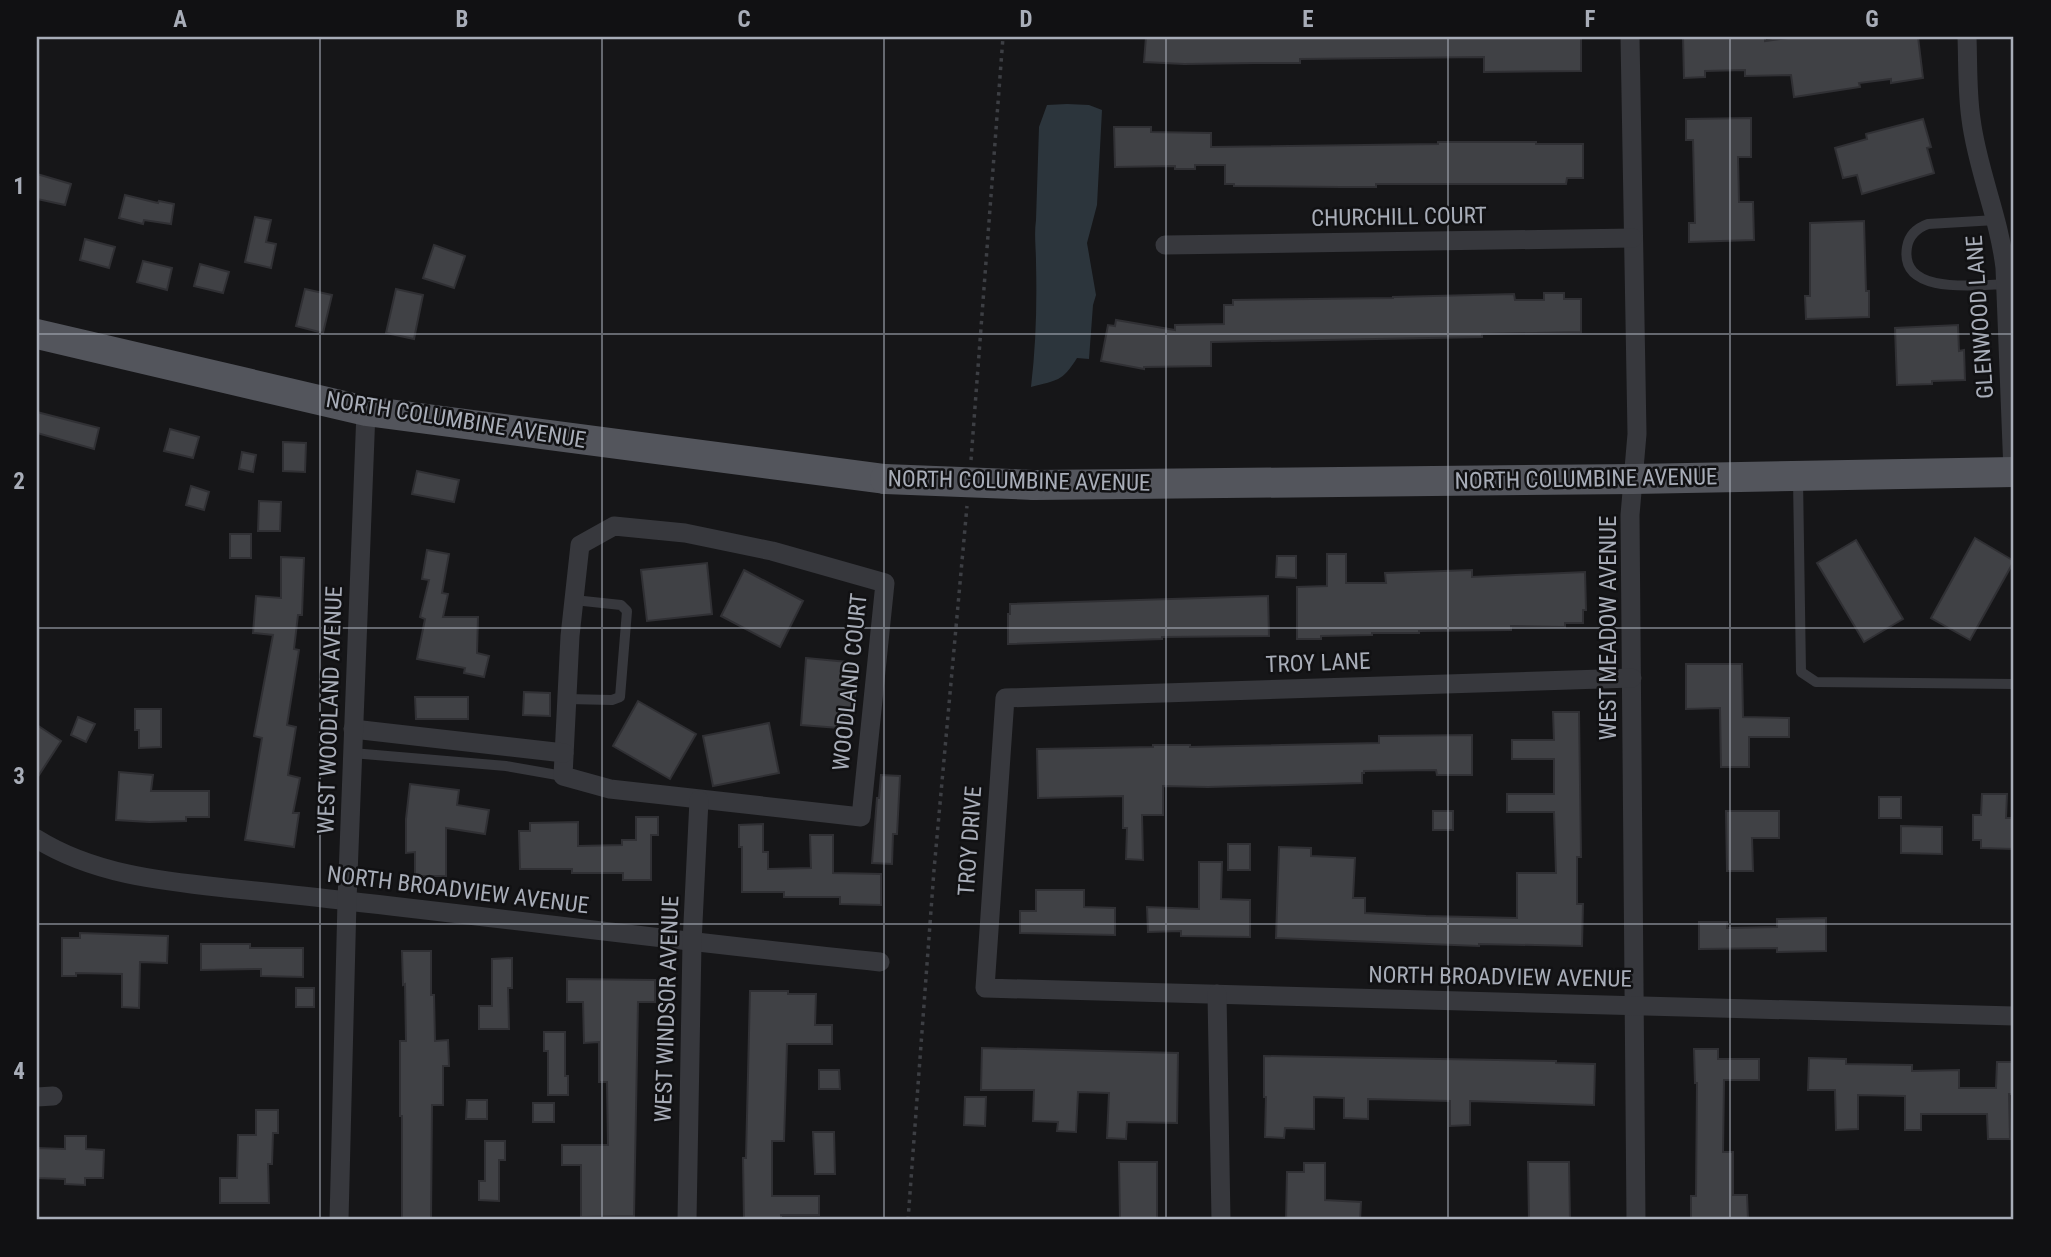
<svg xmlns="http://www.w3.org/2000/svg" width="2051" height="1257" font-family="'Roboto Condensed',sans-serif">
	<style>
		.water { fill: #2c353c }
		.building { fill: #404145; stroke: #303034; stroke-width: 2 }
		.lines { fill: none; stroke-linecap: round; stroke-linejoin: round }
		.path { stroke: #3d3f44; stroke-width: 3.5; stroke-dasharray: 3.5 5; stroke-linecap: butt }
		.service { stroke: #37383d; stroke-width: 10 }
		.minor { stroke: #37383d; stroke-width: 19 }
		.primary { stroke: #53555c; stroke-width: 30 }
		.primary-bridge { stroke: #53555c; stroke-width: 30 }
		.grid { fill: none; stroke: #a8adb8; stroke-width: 2; stroke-opacity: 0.55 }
		.labels { text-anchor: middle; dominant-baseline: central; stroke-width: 5; stroke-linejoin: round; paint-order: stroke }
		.street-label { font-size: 23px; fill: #a8adb8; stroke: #111113 }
		.neatline { fill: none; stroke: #a8adb8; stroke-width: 2.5 }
		.grid-label { font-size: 23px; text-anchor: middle; font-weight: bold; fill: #a8adb8 }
	</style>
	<rect width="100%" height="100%" fill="#161618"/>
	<!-- water -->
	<path class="water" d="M1067,104L1089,105L1102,110L1097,205L1087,243L1096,295L1093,305L1089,359L1077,358C1062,382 1057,380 1031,387C1036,345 1037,304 1036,263C1036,248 1034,235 1036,220L1039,127L1047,105Z"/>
	<!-- building -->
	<g class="building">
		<path d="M1146,37H1581V71L1484,72V57L1300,59V63H1256L1184,64L1144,62Z"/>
		<path d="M1683,37H1765V41L1795,37H1918L1923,78L1891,83V79L1859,83L1860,87L1794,97L1791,75L1745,76V70L1705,71V77L1684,78Z"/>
		<path d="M1751,118V157H1738L1739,202H1753L1754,240L1689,242V223H1695L1693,140H1686V119Z"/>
		<path d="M1923,119L1931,147L1927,148L1934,173L1862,194L1857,175L1843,178L1835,148L1867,139L1866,134Z"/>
		<path d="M1114,127H1151V132L1211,133V147L1438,144V142H1536V144H1583V178H1567L1566,184H1376V187H1341L1234,186V184H1225V165H1195V169H1175V166L1115,167Z"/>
		<path d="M37,174L71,184L65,205L37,199Z"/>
		<path d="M125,195L158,203L159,201L174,204L171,224L144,220L143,224L119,218Z"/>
		<path d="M255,217L271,220L266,242L276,244L271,268L245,262Z"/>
		<path d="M1864,221L1866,291H1869V317L1806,319L1805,296H1810V223Z"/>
		<path d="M85,239L115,247L109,268L80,260Z"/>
		<path d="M434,245L465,256L454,288L423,278Z"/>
		<path d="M143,261L172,268L167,290L137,282Z"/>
		<path d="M200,264L229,272L223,293L194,286Z"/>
		<path d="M305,289L332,295L323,333L296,326Z"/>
		<path d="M396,289L423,295L414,339L386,333Z"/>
		<path d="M1544,293H1564V299H1581V332L1482,334V337L1211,342V366L1144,367V369L1101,361L1108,325L1115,326L1116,320L1175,330V325L1224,324V305H1233V300L1393,298V297L1514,294L1515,300H1544Z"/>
		<path d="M1958,325L1959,351L1964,350L1965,380L1932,381V384L1897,385L1895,328Z"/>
		<path d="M37,412L99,428L94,449L37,433Z"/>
		<path d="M170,429L199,437L193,458L164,451Z"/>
		<path d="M283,442L306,443L305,472L283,471Z"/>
		<path d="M242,452L256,455L253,472L239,469Z"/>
		<path d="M417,471L459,480L454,502L412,494Z"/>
		<path d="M191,486L209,492L204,510L186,505Z"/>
		<path d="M259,501L281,502L280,531H258Z"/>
		<rect x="230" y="534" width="21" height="24"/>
		<path d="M1975,538L2014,561L1970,640L1931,618Z"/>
		<path d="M1856,540L1903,619L1864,642L1817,563Z"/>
		<path d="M427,550L449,554L442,593L448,594L443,617H478L477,653L489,656L484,677L464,673L465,668L417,659L425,619L420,617L429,580L422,579Z"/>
		<path d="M1327,554H1346V583H1386L1385,573L1472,570V577L1585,572L1586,610H1583V623H1565V627L1511,626V630L1419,631V633H1372V635L1321,636V639H1297V587L1327,586Z"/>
		<path d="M1277,556H1296V578L1276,577Z"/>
		<path d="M281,557L304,558L302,615H298L294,649L299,650L287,725L296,727L288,775L300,778L293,813H299L294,847L245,840L262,738L254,736L273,635L253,633L256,596L281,598Z"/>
		<path d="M707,563L712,614L647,621L641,570Z"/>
		<path d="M744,570L803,601L780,647L721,616Z"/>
		<path d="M1268,596L1269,636L1162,637V639L1008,644V614H1010V604Z"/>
		<path d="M806,658L858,663L852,729L801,725Z"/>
		<path d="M1686,664H1742L1743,717L1789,718V737H1749V767H1721L1720,708L1686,709Z"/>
		<path d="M524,692L550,693V716L523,715Z"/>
		<path d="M415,697H468V719H416Z"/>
		<path d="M638,701L696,734L670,779L613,746Z"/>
		<path d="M135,709H161V747L139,748V730H135Z"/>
		<path d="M1553,712H1579L1581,857H1577V904H1583L1582,946L1479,944V946L1276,938L1279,847L1311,848V856L1355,858L1353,898H1365V913L1426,916L1517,918V873H1556L1554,812H1507V794H1554V759H1512V740H1554Z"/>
		<path d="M78,717L95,724L86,742L71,735Z"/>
		<path d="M769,723L779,773L713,786L703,736Z"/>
		<path d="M37,725L61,741L37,778Z"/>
		<path d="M1472,735V775H1437L1436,770L1364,771V773H1362V783L1208,787L1163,786V815H1142L1143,860L1126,859L1127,828H1123V796L1038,798L1037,749L1153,747V745H1190V747L1379,743V736Z"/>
		<path d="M119,772L153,775L151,791H209V817H186V821L149,822L116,820Z"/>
		<path d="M881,775L900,776L897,834H893L892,864L872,863L877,798H879Z"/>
		<path d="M410,784L459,790L457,805L489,810L485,834L446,828V876H415V852L406,853V819Z"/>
		<path d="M1982,794H2007L2006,818H2014V849L1981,848V840H1973V815H1981Z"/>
		<rect x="1879" y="797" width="22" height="21"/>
		<rect x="1433" y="811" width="20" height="19"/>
		<path d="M1726,811H1779V838H1752L1753,871H1727Z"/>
		<path d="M636,817H658V835H651V880H623V873H572V869H520L519,831H530V823L578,822V846L622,845V840H636Z"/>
		<path d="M763,824V852H768V869L811,868L810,835H833V873L881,874V905L840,904V897H784V892H742V847H739V825Z"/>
		<path d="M1901,826L1942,827V854L1901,853Z"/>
		<rect x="1228" y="844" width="22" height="26"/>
		<path d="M1199,862H1222L1221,899L1250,900V937L1181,936V931L1148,932L1147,907L1199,909Z"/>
		<path d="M1036,890H1084V907L1115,908V935L1020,933V911H1036Z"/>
		<path d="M1826,918V951L1777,952V948L1699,949V922H1727V928L1777,927V919Z"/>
		<path d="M80,933L168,936L167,963L140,962L139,1008L122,1007V974L76,973V976H62V938H80Z"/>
		<path d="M201,944H250V948H303V977L261,976V969L201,970Z"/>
		<path d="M402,951H431V995H434L435,1041L448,1040L449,1066H443V1105H432L431,1220H402V1116H400V1041H406L405,984L403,985Z"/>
		<path d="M512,958V988H508L509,1029H479V1006H492V959Z"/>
		<path d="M567,979L655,980V1002H638L634,1216L581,1217V1165H562V1145H608L607,1082H599V1042L584,1043L583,1002H567Z"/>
		<rect x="296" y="988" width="18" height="19"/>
		<path d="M750,991H788V994H816L815,1025H832V1044H787L784,1141H772V1196H819V1215H781V1220H744L743,1158H746Z"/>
		<path d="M544,1032H565V1076H568V1095H548V1051H544Z"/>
		<path d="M982,1048L1178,1053L1177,1123L1127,1122L1126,1139L1107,1138L1109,1093L1078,1092L1076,1132L1057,1131L1058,1122L1033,1121L1034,1090H981Z"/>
		<path d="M1694,1049H1718V1059H1759V1080H1724L1723,1152H1733V1195H1747L1748,1220H1691V1196H1696L1697,1083H1695Z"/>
		<path d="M1264,1056L1556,1061V1063L1595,1064L1594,1105L1470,1101V1125L1450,1126V1101L1368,1099V1119L1344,1118V1098L1314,1097V1129L1285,1128L1284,1138L1265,1137L1266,1097H1264Z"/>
		<path d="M1809,1058L1846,1059V1064L1912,1065V1071L1959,1070V1088H1996L1997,1062H2014V1094H2009L2010,1139H1988L1987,1114H1921V1130H1905V1096L1858,1095V1129L1836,1130L1835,1090H1808Z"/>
		<path d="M819,1070H839L840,1089H819Z"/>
		<path d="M965,1097H986L985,1126L964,1125Z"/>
		<path d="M467,1100H487V1119H466Z"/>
		<rect x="533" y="1103" width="21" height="19"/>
		<path d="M256,1110H278V1133H273L272,1164H268L269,1203H220V1178H237L238,1135H256Z"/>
		<path d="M813,1132H834L835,1174H815Z"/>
		<path d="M65,1136H86V1149L104,1150L103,1178H85V1185L65,1184V1179L37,1178V1148L65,1149Z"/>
		<path d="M485,1141H505V1160H499V1201L479,1200V1181H485Z"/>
		<path d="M1119,1162H1157V1220H1120Z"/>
		<path d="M1528,1162H1569L1570,1220H1529Z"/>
		<path d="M1304,1163H1325V1200L1361,1202L1360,1220H1286L1287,1172H1304Z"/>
	</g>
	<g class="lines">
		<!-- path -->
		<g class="path">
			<path d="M971,460L1003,37"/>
			<path d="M908,1220L934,870L967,506"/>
		</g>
		<!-- service -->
		<g class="service">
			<path d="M1996,220L1928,224C1917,228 1909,235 1907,247C1899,296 1977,285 2006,284"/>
			<path d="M1798,479L1801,672L1816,682L2014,684"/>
			<path d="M567,699L612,700L620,697L627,611L621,605L574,600"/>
			<path d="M352,753L506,766L563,776"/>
		</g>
		<!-- minor -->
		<g class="minor">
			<path d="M1630,37L1637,434L1630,515L1636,1220"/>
			<path d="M1967,37C1968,64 1967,92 1971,119C1977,169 1999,216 2005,268L2013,472"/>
			<path d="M1165,245L1633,238"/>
			<path d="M614,526L685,533L772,551L885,583L861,817L610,789L563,776L570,636L580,545Z"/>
			<path d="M1632,678L1005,698L985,988L2014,1016"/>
			<path d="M353,729L564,753"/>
			<path d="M37,839C93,874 161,881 226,888C266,892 307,896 347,901C525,921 702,944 880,962"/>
			<path d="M1217,994L1221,1220"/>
			<path d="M37,1097L53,1096"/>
			<path d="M339,1220L347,901L366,411"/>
			<path d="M687,1220L692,943L699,800"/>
		</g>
		<!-- primary -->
		<g class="primary">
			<path d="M37,334L366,411L885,479"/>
			<path d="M1034,485L1634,479L2014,472"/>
		</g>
		<!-- primary-bridge -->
		<path class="primary-bridge" d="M885,479L1034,485"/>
	</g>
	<!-- grid -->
	<path class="grid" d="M320,37V1220M602,37V1220M884,37V1220M1166,37V1220M1448,37V1220M1730,37V1220M37,334H2014M37,628H2014M37,924H2014"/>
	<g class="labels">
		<!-- street labels -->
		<g class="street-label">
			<text transform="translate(1399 217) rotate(-1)">CHURCHILL COURT</text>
			<text transform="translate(1980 317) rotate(-94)">GLENWOOD LANE</text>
			<text transform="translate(456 420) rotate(9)">NORTH COLUMBINE AVENUE</text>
			<text transform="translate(1586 479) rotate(-1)">NORTH COLUMBINE AVENUE</text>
			<text transform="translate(1019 481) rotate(1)">NORTH COLUMBINE AVENUE</text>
			<text transform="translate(1608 628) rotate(-90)">WEST MEADOW AVENUE</text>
			<text transform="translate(1318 663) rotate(-2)">TROY LANE</text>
			<text transform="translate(850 682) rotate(-84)">WOODLAND COURT</text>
			<text transform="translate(330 710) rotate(-88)">WEST WOODLAND AVENUE</text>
			<text transform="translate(970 841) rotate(-86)">TROY DRIVE</text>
			<text transform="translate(458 890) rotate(7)">NORTH BROADVIEW AVENUE</text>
			<text transform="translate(1500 977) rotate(1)">NORTH BROADVIEW AVENUE</text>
			<text transform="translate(667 1009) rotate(-88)">WEST WINDSOR AVENUE</text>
		</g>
	</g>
	<!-- border -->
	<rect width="2051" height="1257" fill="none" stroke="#111113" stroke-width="77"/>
	<rect x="38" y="38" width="1974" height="1180" class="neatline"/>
	<g class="grid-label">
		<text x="180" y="27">A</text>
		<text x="462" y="27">B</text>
		<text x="744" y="27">C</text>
		<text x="1026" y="27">D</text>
		<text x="1308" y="27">E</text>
		<text x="1590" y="27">F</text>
		<text x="1872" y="27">G</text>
		<text x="19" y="194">1</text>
		<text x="19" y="489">2</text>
		<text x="19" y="784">3</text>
		<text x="19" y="1079">4</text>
	</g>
</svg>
